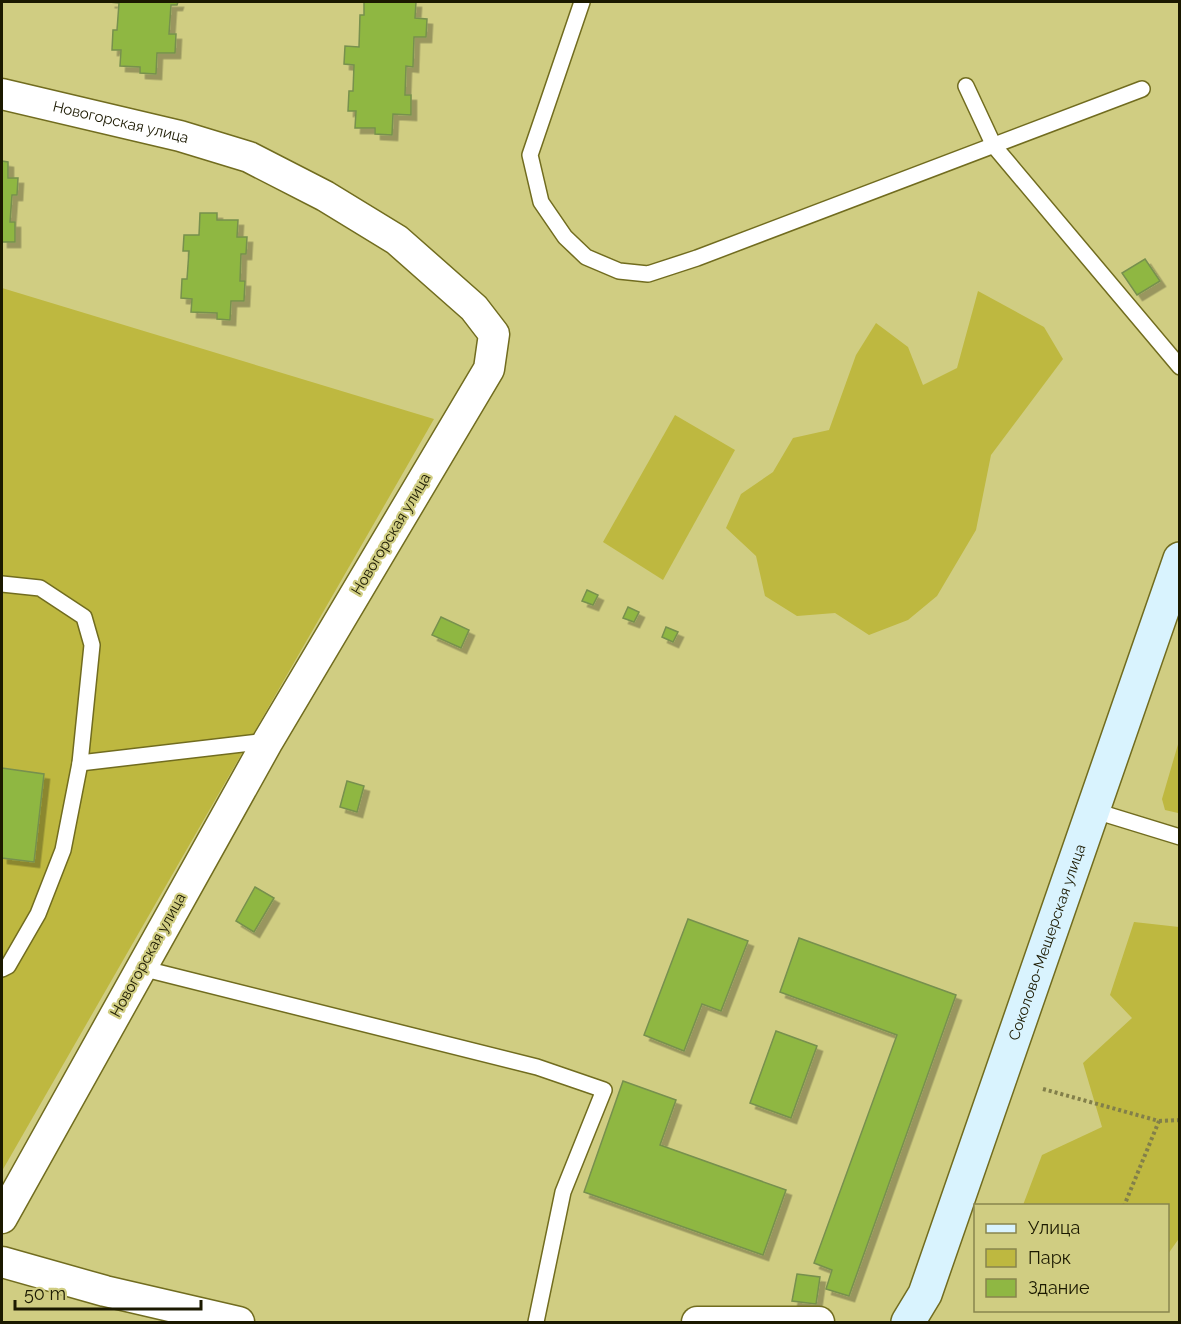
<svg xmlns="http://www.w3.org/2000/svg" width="1181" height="1324" font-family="Raleway,sans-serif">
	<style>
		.green { fill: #beb840 }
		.building { fill: #8fb743; stroke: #77904d; stroke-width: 1.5; filter: url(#shadow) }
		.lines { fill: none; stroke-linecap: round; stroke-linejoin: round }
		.lane-casing { stroke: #716c1f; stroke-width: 18 }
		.street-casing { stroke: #716c1f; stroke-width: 33 }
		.secondary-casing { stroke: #716c1f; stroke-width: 36 }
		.path { stroke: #827f4a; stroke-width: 4; stroke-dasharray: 3 3; stroke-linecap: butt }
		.lane { stroke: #fff; stroke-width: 15 }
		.street { stroke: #fff; stroke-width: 30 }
		.secondary { stroke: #d9f3fe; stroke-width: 33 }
		.labels { text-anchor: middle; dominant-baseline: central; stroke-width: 4.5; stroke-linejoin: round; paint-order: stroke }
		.street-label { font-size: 15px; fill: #1b1900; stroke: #d0cd82 }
	</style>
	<defs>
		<filter id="shadow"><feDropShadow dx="5.5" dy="5.5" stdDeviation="0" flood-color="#0004"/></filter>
	</defs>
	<rect width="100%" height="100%" fill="#d0cd82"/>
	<!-- green -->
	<g class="green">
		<path d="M2,288L434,419L2,1171Z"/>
		<path d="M978,291L1044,327L1063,359L991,455L976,530L937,596L908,620L869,635L835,613L797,616L765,596L756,556L726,528L741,494L773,472L793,438L829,430L856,355L876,323L908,347L923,385L957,368Z"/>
		<path d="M675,415L735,450L663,580L603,542Z"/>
		<path d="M1179,741L1180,812L1178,813L1165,810L1162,799Z"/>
		<path d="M1134,922L1179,927L1180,1237L1168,1254V1206L1023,1205L1042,1155L1102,1127L1083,1063L1132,1018L1110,995Z"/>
	</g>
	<!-- building -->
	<g class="building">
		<path d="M109,2H178L177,5H171L169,34H176L175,53H157L156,74L140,73V67L120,66L121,50H112L113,30H117L119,3Z"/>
		<path d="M364,2H416L415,18L427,19L426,37H414L413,67L406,66L405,95H411V115L393,114L392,135L375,134V128H355L356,111H348L349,91H353L354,65L344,64L345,46L359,47L360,15H364Z"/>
		<path d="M2,161L8,162V178H18L17,195H12L10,222H15V242H2Z"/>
		<path d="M200,213H217V220H238L237,237H247L246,254H241L240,281H245L244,301H231L230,320L217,319V313L191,312L192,299L181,298L182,279H187L189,251H183L184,235H199Z"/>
		<path d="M1145,259L1160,281L1137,295L1122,273Z"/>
		<path d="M587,590L598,595L593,605L582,601Z"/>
		<path d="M628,607L639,612L634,622L623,618Z"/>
		<path d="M441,617L469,630L461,648L432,635Z"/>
		<path d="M666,627L678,632L673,642L662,637Z"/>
		<path d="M2,768L44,774L34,862L2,858Z"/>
		<path d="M347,781L364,786L357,812L340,807Z"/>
		<path d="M255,887L274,898L254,932L236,921Z"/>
		<path d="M688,919L748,941L721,1011L702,1004L684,1051L644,1035Z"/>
		<path d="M799,938L956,995L849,1296L826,1289L832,1270L814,1263L897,1035L780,992Z"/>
		<path d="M776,1031L817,1046L791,1118L750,1103Z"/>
		<path d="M623,1081L676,1100L660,1145L786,1190L763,1255L584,1192Z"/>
		<path d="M797,1274L820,1277L816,1304L792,1301Z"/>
	</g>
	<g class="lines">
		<defs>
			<g id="lane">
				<path d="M582,2L530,155L541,202L565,237L586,257L619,271L648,274L697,258L1142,89"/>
				<path d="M966,86L994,146L1180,367"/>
				<path d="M2,584L40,588L84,617L92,645L80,763L63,850L38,914L8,966L2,969"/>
				<path d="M80,763L268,741"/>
				<path d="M1092,810L1180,837"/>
				<path d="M141,968L537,1067L604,1090L563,1192L536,1322"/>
			</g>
			<g id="street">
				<path id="s1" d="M2,94L180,136L249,157L325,196L397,240L474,308L494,334L489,369L268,741L2,1218"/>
				<path d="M2,1262L105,1291L239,1322"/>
				<path d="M697,1322H819"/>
			</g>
			<g id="secondary">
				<path id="s2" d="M908,1322L925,1294L1180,559"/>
			</g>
		</defs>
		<!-- lane casing -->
		<use href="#lane" class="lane-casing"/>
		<!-- street casing -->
		<use href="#street" class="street-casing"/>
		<!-- secondary casing -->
		<use href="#secondary" class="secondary-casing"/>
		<!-- path -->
		<g class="path">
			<path d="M1043,1089L1159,1121L1124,1206"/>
			<path d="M1159,1121L1180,1120"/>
		</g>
		<!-- lane -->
		<use href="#lane" class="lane"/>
		<!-- street -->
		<use href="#street" class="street"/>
		<!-- secondary -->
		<use href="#secondary" class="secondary"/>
	</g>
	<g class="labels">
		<!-- street labels -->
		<g class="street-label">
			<text stroke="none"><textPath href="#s1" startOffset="122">Новогорская улица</textPath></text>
			<text transform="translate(391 534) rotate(-59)">Новогорская улица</text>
			<text stroke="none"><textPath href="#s2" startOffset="405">Соколово-Мещерская улица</textPath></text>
			<text transform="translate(148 955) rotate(-61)">Новогорская улица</text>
		</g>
	</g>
	<!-- border -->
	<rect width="1181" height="1324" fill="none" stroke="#1b1900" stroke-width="6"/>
	<!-- legend -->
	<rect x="974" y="1204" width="195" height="108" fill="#d0cd82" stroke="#88854e" stroke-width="1.5"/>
	<rect x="986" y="1224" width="30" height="9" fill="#d9f3fe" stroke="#88854e" stroke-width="1.5"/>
	<text x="1028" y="1234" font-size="18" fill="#1b1900">Улица</text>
	<rect x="986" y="1249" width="30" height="18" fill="#beb840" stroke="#88854e" stroke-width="1.5"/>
	<text x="1028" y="1264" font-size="18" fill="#1b1900">Парк</text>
	<rect x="986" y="1279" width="30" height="18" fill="#8fb743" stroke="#88854e" stroke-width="1.5"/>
	<text x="1028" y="1294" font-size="18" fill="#1b1900">Здание</text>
	<!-- scale -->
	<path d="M15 1300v9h186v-9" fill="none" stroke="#1b1900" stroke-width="3"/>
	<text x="24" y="1300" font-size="18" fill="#1b1900" stroke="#d0cd82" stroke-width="4.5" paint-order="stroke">50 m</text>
</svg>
